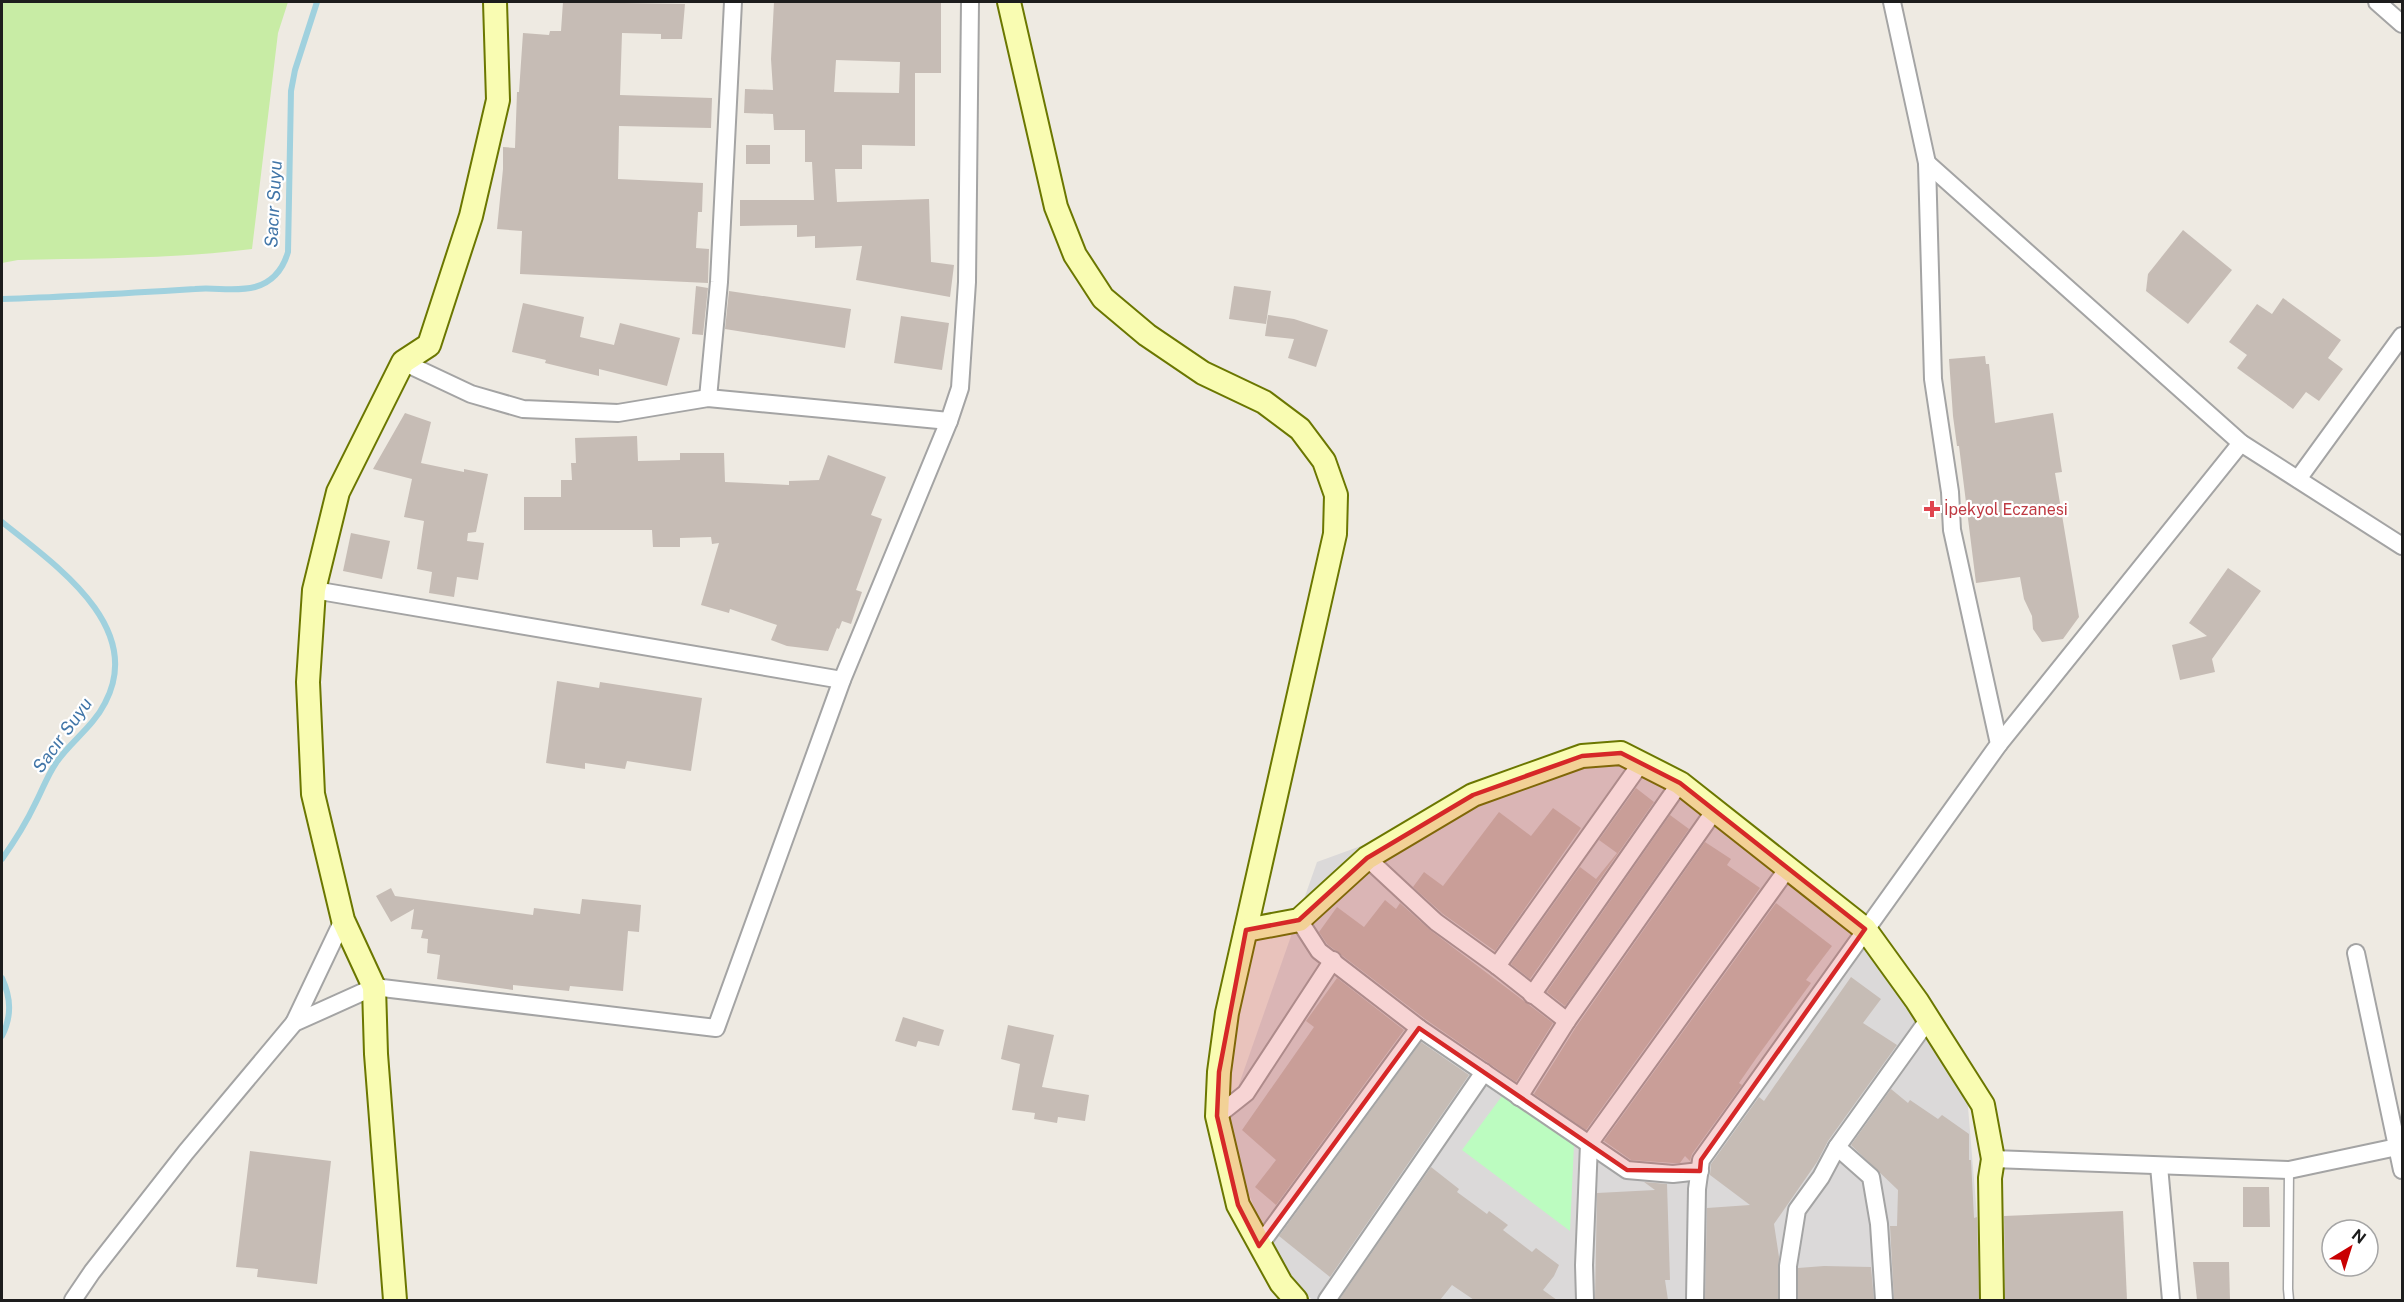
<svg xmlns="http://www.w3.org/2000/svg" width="2404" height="1302" font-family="'Public Sans',sans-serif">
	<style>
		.residential { fill: #dbd9d9 }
		.grass { fill: #c8eca5 }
		.park { fill: #bcfcc0 }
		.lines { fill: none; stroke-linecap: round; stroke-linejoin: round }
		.stream { stroke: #a0d1de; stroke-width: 6 }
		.building { fill: #c6bcb5; fill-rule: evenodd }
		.lane-casing { stroke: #a4a4a4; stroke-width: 11 }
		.street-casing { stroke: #a4a4a4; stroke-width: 20 }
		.secondary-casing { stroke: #6b7700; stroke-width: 26 }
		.lane { stroke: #fff; stroke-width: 8 }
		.street { stroke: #fff; stroke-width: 16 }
		.secondary { stroke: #f9fcb2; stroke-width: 22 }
		.marked { fill: #d62828; fill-opacity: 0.2; stroke: #d62828; stroke-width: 4.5; stroke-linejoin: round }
		.health-dot { fill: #e0444e; stroke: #fff; stroke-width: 2 }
		.labels { text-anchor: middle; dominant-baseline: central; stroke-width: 4.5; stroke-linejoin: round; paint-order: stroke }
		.health-label { font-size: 16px; fill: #be3a42; stroke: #fff; text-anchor: start }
		.water-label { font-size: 18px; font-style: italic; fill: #4276a8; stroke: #fff }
	</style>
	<rect width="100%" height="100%" fill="#eeeae2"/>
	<!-- residential -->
	<path class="residential" d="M1611,755L1826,887L1966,1083L1984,1300H1313L1282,1276L1223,1130L1317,862Z"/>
	<!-- grass -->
	<path class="grass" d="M2,2H288L278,33L252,249C175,259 96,258 18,260L2,263Z"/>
	<!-- park -->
	<path class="park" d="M1505,1092L1574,1144L1570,1231L1462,1150Z"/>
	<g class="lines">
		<!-- stream -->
		<g class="stream">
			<path d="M2,299C66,297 131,293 195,289C214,287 236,292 255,287C273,282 283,269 288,252L291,91L295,70L317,2"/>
			<path d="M2,522C54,564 146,626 105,703C93,727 70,742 56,763C47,776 42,791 35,804C26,823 14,842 2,859"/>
			<path d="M2,978C11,998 12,1016 2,1036"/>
		</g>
	</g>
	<!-- building -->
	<g class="building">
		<path d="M563,2L685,4L682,39H661V34L622,33L620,95L712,98L711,128L619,126L618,179L703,183L702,212H698L696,248L709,249L708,283L520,274L522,231L497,229L503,169V147L515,148L517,92H519L523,33L549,35L550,31H561Z"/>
		<path d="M774,2H941V73H915V146L862,145V169H835L837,202L929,199L931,262L954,265L950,297L856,280L862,246L815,248V236L797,237V225L740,226V200H814L812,162H805V130H774L773,114L744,113L745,89L773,90L771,59ZM836,60L900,62L899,93L834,92Z"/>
		<rect x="746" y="145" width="24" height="19"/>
		<path d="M2183,230L2232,270L2188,324L2146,291L2148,274Z"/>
		<path d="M696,286L708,288L703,335L692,334Z"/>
		<path d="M1234,286L1271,291L1266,324L1229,319Z"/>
		<path d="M729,291L851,309L845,348L725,329Z"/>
		<path d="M2283,298L2341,340L2328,358L2343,369L2319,401L2306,392L2293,409L2237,368L2247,355L2229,342L2257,304L2272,314Z"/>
		<path d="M523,303L584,317L580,337L614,345L620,323L680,338L667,386L599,369V376L545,363L546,360L512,352Z"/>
		<path d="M1268,315L1294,319L1328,330L1316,367L1288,358L1294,339L1265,336Z"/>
		<path d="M901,316L949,323L942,370L894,363Z"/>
		<path d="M1985,356L1986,364H1989L1995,423L2053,413L2062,472L2055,473L2079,617L2063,639L2042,642L2033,629L2032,616L2024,599L2020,577L1976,583L1959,446H1957L1953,416L1949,359Z"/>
		<path d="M405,413L431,422L421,463L464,472V469L488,474L476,532L468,533L467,541L484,543L478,580L457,577L454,597L429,593L432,572L417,569L424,521L404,517L412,479L373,469Z"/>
		<path d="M637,436L638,461L680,460V453H724L725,482L789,485V481L819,480L828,455L886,477L871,515L882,519L856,590L862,592L851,624L842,621L839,629L837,628L828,651L787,646L771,640L777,625L730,609L729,613L701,605L719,543L712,544L711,537L680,538V547H653L652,530H524V497H561V480H572L571,463H576L575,438Z"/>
		<path d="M351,533L390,541L382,579L343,571Z"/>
		<path d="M2228,568L2261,591L2212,659L2215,672L2180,680L2172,645L2207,636L2189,623Z"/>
		<path d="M557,681L599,688L600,682L702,698L691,771L627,761L625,769L585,763V769L546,763Z"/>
		<path d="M1636,788L1654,802L1530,979L1511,964L1580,867L1596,879L1617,853L1599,840Z"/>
		<path d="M1553,808L1581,828L1495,951L1443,914L1413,887L1424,872L1443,886L1499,812L1531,836Z"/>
		<path d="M1670,815L1689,829L1565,1006L1547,992Z"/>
		<path d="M1705,842L1731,859L1727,865L1760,888L1586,1130L1534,1094L1576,1027Z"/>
		<path d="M391,888L395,896L533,915L534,908L580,914L582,899L641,905L639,932L628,931L623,991L570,986L569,991L513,985V990L437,979L440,955L427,953L428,939L421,938L423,930L411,929L414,909L391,922L376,896Z"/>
		<path d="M1385,900L1396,909L1400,903L1430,930L1553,1023L1516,1082L1425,1019L1327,944L1319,932L1337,907L1364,927Z"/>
		<path d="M1776,903L1832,946L1806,980L1811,983L1757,1057L1739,1083L1742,1085L1692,1154L1690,1161L1685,1156L1680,1163H1673L1631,1160L1604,1141Z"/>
		<path d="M1851,977L1881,999L1863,1023L1897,1045L1828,1141L1817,1162L1774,1224L1779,1257L1778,1300H1705L1707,1208L1750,1205L1710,1175L1711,1164L1759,1097L1764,1101L1775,1085Z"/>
		<path d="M1337,978L1404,1030L1276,1205L1255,1187L1276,1160L1242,1130L1314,1027L1306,1021Z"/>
		<path d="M903,1017L944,1030L939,1046L918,1041L916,1047L895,1041Z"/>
		<path d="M1008,1025L1054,1035L1042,1087L1089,1095L1085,1121L1058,1117L1057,1123L1034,1119L1035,1113L1012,1110L1020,1064L1001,1059Z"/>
		<path d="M1421,1042L1469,1075L1330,1277L1279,1236Z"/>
		<path d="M1891,1089L1908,1103L1910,1100L1938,1119L1942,1115L1969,1134V1160H1971L1974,1218L1977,1217L1979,1300H1894L1890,1226H1897L1898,1190L1851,1145Z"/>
		<path d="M250,1151L331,1161L317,1284L257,1277L258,1269L236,1267Z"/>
		<path d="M1431,1167L1459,1189L1457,1192L1487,1214L1489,1211L1508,1225L1503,1230L1532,1252L1536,1248L1559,1265L1554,1276L1543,1290L1557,1300H1474L1452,1285L1440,1300H1339Z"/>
		<path d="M1644,1182L1667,1184L1670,1280H1665L1668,1300H1595L1597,1193L1655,1190Z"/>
		<path d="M2243,1187H2269L2270,1227H2243Z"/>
		<path d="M2123,1211L2127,1300H2005L2004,1216Z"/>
		<path d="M2193,1262H2229L2230,1300H2197Z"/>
		<path d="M1824,1266L1871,1267L1874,1300H1798V1268Z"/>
	</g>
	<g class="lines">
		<defs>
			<path id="lane" d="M2289,1170L2288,1289L2289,1300"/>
			<g id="street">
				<path d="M2377,2L2402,24"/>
				<path d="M1927,163L2241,443L2402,546"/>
				<path d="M403,362L471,394L523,409L618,413L708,398L949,421"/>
				<path d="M708,398L719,282L733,2"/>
				<path d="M2298,479L2402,336"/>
				<path d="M314,590L842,680"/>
				<path d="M1999,744L2241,443"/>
				<path d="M1367,858L1436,922L1497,966L1567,1021"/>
				<path d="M1299,920L1319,951L1419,1028L1627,1170L1673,1174L1700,1171"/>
				<path d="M2356,953L2402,1170"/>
				<path d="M1497,966L1641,763"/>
				<path d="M1532,995L1680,783"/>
				<path d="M294,1023L343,920"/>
				<path d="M1519,1097L1567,1021L1715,810"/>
				<path d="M1217,1116L1246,1093L1333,960"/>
				<path d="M1837,1147L1871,1177L1879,1224L1884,1300"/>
				<path d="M1993,1159L2289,1170L2397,1147"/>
				<path d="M2159,1166L2171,1300"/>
				<path d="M1259,1246L1419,1028"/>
				<path d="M73,1300L92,1272L186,1152L294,1023L374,987L716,1028L842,680L949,421L960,388L967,282L970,2"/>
				<path d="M1327,1300L1484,1072"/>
				<path d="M1585,1300L1584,1265L1589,1144L1788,868"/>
				<path d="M1695,1300L1697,1189L1701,1160L1999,744L1952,530L1950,492L1933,379L1927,163L1892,2"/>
				<path d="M1788,1300V1266L1797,1210L1821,1177L1837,1147L1928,1020"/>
			</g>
			<g id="secondary">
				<path d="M1009,2L1056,207L1075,255L1103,298L1147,335L1203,373L1264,402L1300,429L1324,461L1336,495L1335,534L1227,1013L1219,1072L1217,1116L1238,1205L1281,1283L1296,1300"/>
				<path d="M1246,930L1299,920L1367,858L1473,795L1582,756L1621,753L1680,783L1865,929L1917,1001L1983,1105L1993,1159L1990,1178L1992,1300"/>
				<path d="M395,1300L376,1054L374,987L343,920L313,794L308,682L314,590L338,492L403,362L429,345L471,216L498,100L495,2"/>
			</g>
		</defs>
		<!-- lane casing -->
		<use href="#lane" class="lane-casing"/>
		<!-- street casing -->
		<use href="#street" class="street-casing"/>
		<!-- secondary casing -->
		<use href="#secondary" class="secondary-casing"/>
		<!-- lane -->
		<use href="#lane" class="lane"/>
		<!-- street -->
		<use href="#street" class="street"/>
		<!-- secondary -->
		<use href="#secondary" class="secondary"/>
	</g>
	<!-- marked area -->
	<path class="marked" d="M1621,753L1680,783L1865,929L1701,1160L1700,1171L1627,1170L1419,1028L1259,1246L1238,1205L1217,1116L1219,1072L1246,930L1299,920L1367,858L1473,795L1582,756Z"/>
	<!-- markers -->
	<path class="health-dot" d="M1929 500h6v6h6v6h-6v6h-6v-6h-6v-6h6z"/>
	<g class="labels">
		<!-- health labels -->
		<g class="health-label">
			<text x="1944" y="509">İpekyol Eczanesi</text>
		</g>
		<!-- water labels -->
		<g class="water-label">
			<text transform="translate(273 204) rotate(-87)">Sacır Suyu</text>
			<text transform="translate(62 735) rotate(-54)">Sacır Suyu</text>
		</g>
	</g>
	<!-- border -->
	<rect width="2404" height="1302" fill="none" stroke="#1d1d1d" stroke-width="6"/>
	<!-- north arrow -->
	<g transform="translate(2350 1248) rotate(38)"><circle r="28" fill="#ffffff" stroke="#a5a5a5" stroke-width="1.5"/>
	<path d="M0-4.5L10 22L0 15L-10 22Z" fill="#c90002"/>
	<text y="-9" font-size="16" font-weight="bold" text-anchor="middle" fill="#1d1d1d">N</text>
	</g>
</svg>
